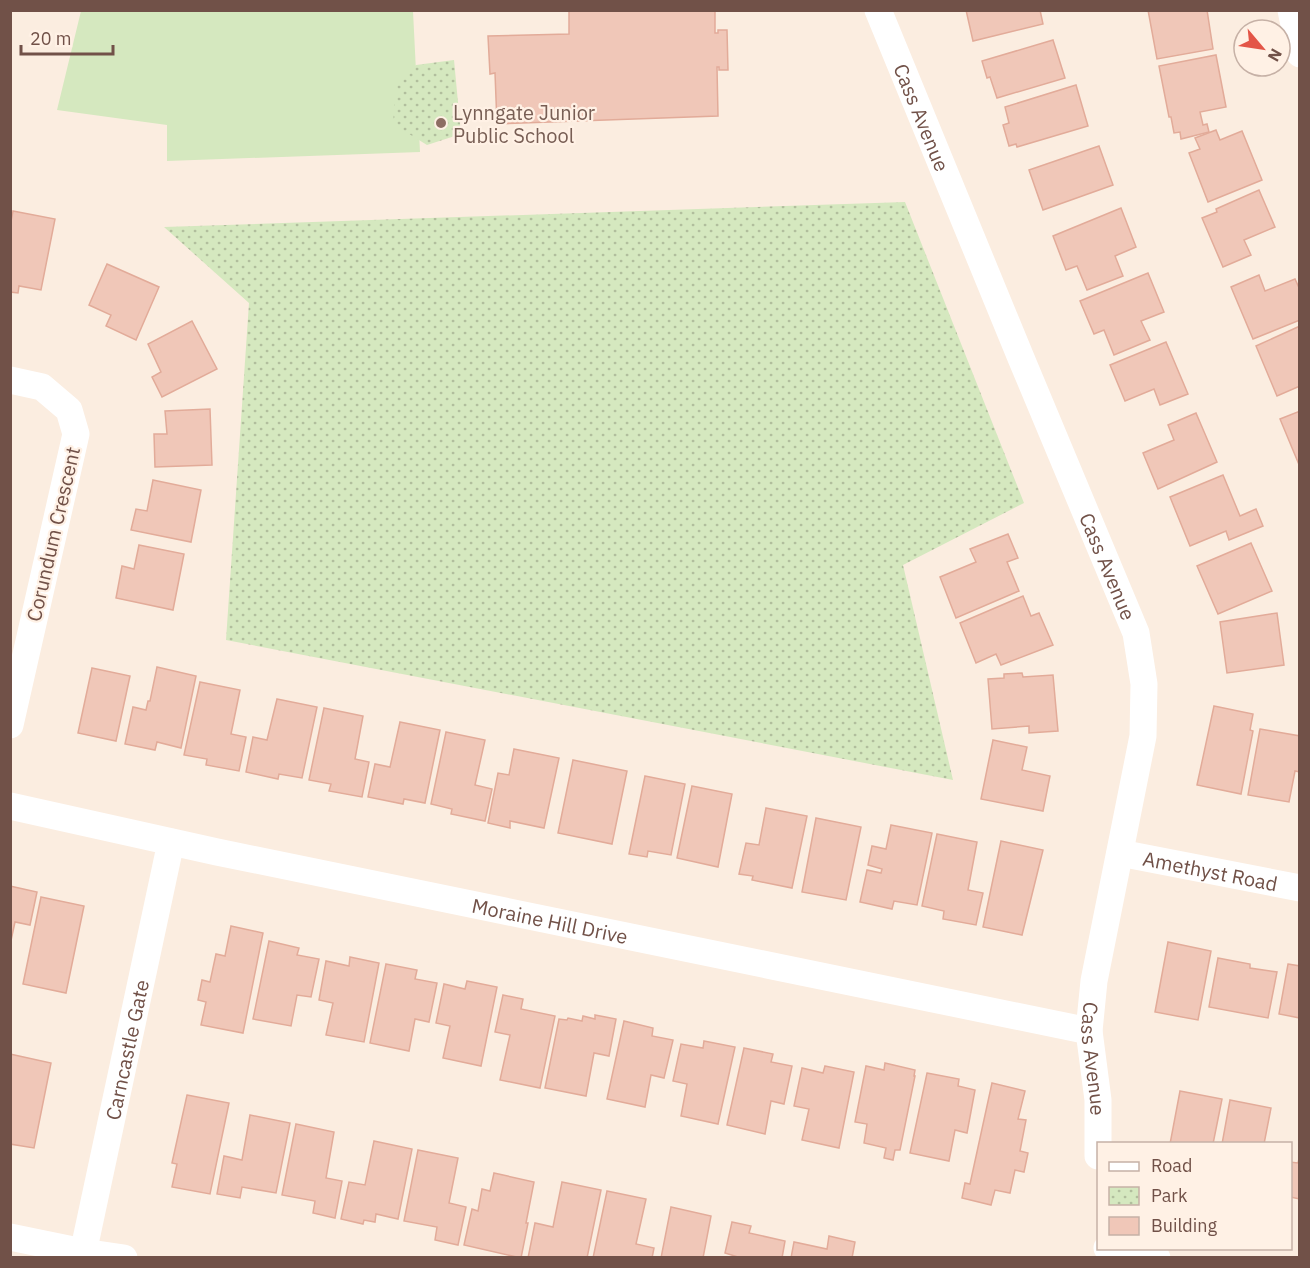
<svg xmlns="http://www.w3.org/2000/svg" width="1310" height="1268" font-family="'IBM Plex Sans',sans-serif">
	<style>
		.grass { fill: #d5e8bf }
		.park { fill: url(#park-dots) }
		.building { fill: #f0c7b8; stroke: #e2ab99; stroke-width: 1.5 }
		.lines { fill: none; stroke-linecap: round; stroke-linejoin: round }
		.street { stroke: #fff; stroke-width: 27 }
		.education-dot { fill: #8d6e63; stroke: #fff1e5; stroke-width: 2 }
		.labels { text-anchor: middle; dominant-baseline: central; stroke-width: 4.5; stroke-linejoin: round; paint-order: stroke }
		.education-label { font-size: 20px; fill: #785e54; stroke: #fff1e5; text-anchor: start }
		.street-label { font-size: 20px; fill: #715148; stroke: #fff1e5 }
	</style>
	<defs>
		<pattern id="park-dots" width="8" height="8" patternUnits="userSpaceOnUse" patternTransform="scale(1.5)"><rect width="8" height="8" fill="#d5e8bf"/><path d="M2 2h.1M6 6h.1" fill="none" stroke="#b1be9d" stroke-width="1.8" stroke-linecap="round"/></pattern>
	</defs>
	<rect width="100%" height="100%" fill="#fbede0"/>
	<!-- grass -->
	<path class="grass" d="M81,11H413L420,152L167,161V125L57,110Z"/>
	<!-- park -->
	<g class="park">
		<path d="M454,60L461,134L427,145L393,124L396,80L416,65Z"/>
		<path d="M905,202L1024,503L903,565L953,780L226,640L249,303L164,227Z"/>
	</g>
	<!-- building -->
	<g class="building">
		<path d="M569,10H715V33H718V30H727L728,70H719V67H717L718,116L497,124L495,73L490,74L488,36L569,34Z"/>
		<path d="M966,10H1040L1043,24L973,41Z"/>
		<path d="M1148,10H1207L1213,49L1157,59Z"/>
		<path d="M1053,40L1065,78L997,98L990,77L987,78L982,61Z"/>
		<path d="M1216,55L1226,107L1200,112L1203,125L1207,124L1209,132L1181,139L1180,132L1174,133L1171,117H1169L1159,66Z"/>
		<path d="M1076,85L1088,126L1017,147L1016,144L1009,146L1003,125L1009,123L1005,107Z"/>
		<path d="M1216,130L1220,140L1242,131L1262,180L1208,202L1189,153L1200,149L1195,138Z"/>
		<path d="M1099,146L1113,185L1043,210L1029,170Z"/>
		<path d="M1259,190L1275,227L1244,240L1251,255L1223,267L1202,218L1217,212L1216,209Z"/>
		<path d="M1121,208L1136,247L1115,256L1123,276L1087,290L1077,266L1066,270L1053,236Z"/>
		<path d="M13,211L55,219L41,290L19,286L18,293L10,292V226Z"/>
		<path d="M107,264L159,287L136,340L106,326L111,315L89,305Z"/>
		<path d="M1148,273L1164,312L1141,321L1150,340L1114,355L1104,330L1094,334L1080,301Z"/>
		<path d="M1259,275L1265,291L1295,279L1300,290V320L1253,339L1231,287Z"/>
		<path d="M192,321L217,369L162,397L152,377L161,372L148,344Z"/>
		<path d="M1300,326V386L1277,396L1256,346Z"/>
		<path d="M1166,342L1188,394L1160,405L1154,389L1125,401L1110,365Z"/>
		<path d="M210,409L212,465L155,467L154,434H167L165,411Z"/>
		<path d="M1300,411V467L1280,419Z"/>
		<path d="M1196,413L1217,462L1158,489L1143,453L1174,440L1168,425Z"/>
		<path d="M1223,475L1240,516L1256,509L1263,526L1229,540L1226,531L1190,546L1170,497Z"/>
		<path d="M153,480L201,490L191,542L131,530L136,509L147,511Z"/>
		<path d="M1008,534L1018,558L1007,562L1019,591L956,618L940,577L976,562L970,549Z"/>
		<path d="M1251,543L1272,591L1218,614L1197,566Z"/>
		<path d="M139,545L184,554L173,610L116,598L122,566L134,569Z"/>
		<path d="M1023,596L1031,616L1039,613L1053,645L1001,665L996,654L976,663L960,623Z"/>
		<path d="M1277,613L1284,665L1227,673L1220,622Z"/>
		<path d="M157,667L196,676L181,748L157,742L155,750L125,744L133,707L146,710L148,701H150Z"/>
		<path d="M92,668L130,676L116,741L78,733Z"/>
		<path d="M1022,673L1023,677L1053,675L1058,731L1029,733V726L992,729L988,679L1004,678V674Z"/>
		<path d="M200,682L240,690L231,734L246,737L239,771L206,765L207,759L184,755Z"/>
		<path d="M277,699L317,707L302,778L279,774L278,779L246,772L253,737L267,740Z"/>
		<path d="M1214,706L1253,714L1250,730L1253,731L1241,794L1197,785Z"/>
		<path d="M324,708L363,716L355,759L369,762L362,797L329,791L331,784L309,780Z"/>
		<path d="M400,722L440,730L425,803L404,799L403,804L368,797L375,764L390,767Z"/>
		<path d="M1260,729L1300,736V772L1295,771L1289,802L1248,795Z"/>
		<path d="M446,732L485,740L475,785L492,789L485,821L451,814L452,809L431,804Z"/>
		<path d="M993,740L1027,747L1022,770L1050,776L1043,811L981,799Z"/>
		<path d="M514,749L559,758L544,828L510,821V828L488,823L498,773L509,775Z"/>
		<path d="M573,760L627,771L612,844L558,833Z"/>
		<path d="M645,776L685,784L671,855L648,851L647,857L629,854Z"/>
		<path d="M692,786L732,794L718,867L677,858Z"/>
		<path d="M766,808L807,816L792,888L752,880L753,876L739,874L746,843L759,845Z"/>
		<path d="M816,818L861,827L846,900L802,892Z"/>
		<path d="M891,825L932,833L917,905L894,901L892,909L860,902L867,870L881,873L882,869L868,865L872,846L886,849Z"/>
		<path d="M937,834L977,842L968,890L983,893L976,925L943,919L944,911L922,906Z"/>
		<path d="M1001,841L1043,850L1022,935L983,927Z"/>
		<path d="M10,886L37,892L30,925L15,922L10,945Z"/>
		<path d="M41,897L84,906L66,993L23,984Z"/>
		<path d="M231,926L263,933L243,1033L201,1025L206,1002L198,1000L202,980L210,982L216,954L225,956Z"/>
		<path d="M269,941L299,948L297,955L319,959L311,997L297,995L291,1026L253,1019Z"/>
		<path d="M1168,942L1211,951L1198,1020L1155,1012Z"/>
		<path d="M350,957L379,963L364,1042L326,1035L333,1003L319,1000L326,961L349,966Z"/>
		<path d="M1218,958L1250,964V968L1277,972L1268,1018L1209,1007Z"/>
		<path d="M386,964L417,970L415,979L437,983L429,1022L415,1019L409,1051L370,1043Z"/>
		<path d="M1288,964L1300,966V1018L1279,1014Z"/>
		<path d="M467,981L497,987L481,1066L443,1058L450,1026L436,1023L444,984L465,989Z"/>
		<path d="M503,995L523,999L521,1009L555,1016L540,1088L500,1080L510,1035L495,1032Z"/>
		<path d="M595,1015L616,1019L609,1056L594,1053L586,1096L545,1088L559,1019L567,1020L568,1018L582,1021L583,1016L595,1019Z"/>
		<path d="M624,1021L653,1028L652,1036L673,1040L664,1078L651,1075L645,1107L607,1099Z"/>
		<path d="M704,1041L735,1047L718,1124L681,1116L687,1084L673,1081L681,1044L703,1048Z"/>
		<path d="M744,1048L773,1054L771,1062L792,1066L784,1104L771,1101L765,1134L727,1125Z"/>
		<path d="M10,1054L51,1063L34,1148L10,1144Z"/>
		<path d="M885,1063L915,1070L914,1076H915L900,1150H895L893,1160L884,1158L886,1148L864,1143L867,1124L855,1122L866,1066L884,1070Z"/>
		<path d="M825,1066L854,1072L839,1148L802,1140L809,1109L794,1106L802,1068L823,1073Z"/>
		<path d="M927,1073L959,1079L958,1086L975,1090L967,1133L955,1130L949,1161L910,1153Z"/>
		<path d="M992,1083L1025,1091L1018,1119L1026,1120L1020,1151L1028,1153L1024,1172L1015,1170L1010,1193L995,1190L991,1205L962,1198L965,1183L970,1184Z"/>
		<path d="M1180,1091L1222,1099L1213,1144H1170Z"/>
		<path d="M187,1095L229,1103L210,1194L172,1187L177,1164L172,1163Z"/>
		<path d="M1230,1100L1271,1108L1264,1144H1222Z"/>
		<path d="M250,1115L290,1123L276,1193L242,1187L240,1198L217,1194L224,1156L242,1160Z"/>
		<path d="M296,1124L334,1132L326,1178L342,1181L335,1218L313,1213L315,1201L282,1195Z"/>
		<path d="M374,1141L412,1149L398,1219L376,1214L375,1222L364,1220L363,1224L341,1219L349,1182L365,1185Z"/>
		<path d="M418,1150L458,1158L449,1203L466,1207L458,1245L435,1240L437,1227L404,1221Z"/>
		<path d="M1300,1154V1199L1290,1197V1162L1298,1163Z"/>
		<path d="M494,1173L534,1182L526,1223H528L521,1258L464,1245L472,1209L478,1211L482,1189L490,1191Z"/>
		<path d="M562,1182L601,1190L587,1258H528L535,1223L553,1227Z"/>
		<path d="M607,1191L646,1199L636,1244L654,1248L652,1258H593Z"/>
		<path d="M671,1207L711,1216L703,1258H661Z"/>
		<path d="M732,1222L751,1226L749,1233L785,1241L782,1258H741L725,1253Z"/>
		<path d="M829,1236L855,1242L852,1258H791L794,1242L827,1249Z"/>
	</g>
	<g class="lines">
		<!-- street -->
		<g class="street">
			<path id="s1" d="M878,10L1021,358L1136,633L1144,684L1143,736L1094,981L1089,1031L1098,1100V1156"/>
			<path d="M1291,10L1300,54"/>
			<path d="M10,380L42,387L69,410L76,434L10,725"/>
			<path id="s2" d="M10,806L217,852L1089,1031"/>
			<path id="s3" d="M1120,853L1300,888"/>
			<path d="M10,1237L83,1252L124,1258"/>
			<path d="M1107,1248L1157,1258"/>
			<path id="s4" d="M82,1258L171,842"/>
		</g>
	</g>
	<!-- markers -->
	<circle class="education-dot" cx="441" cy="123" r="6"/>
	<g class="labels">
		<!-- education labels -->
		<g class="education-label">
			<text x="453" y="112">Lynngate Junior<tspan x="453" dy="23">Public School</tspan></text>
		</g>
		<!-- street labels -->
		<g class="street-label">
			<text stroke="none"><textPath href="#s1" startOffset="116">Cass Avenue</textPath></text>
			<text transform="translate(53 534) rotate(-77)">Corundum Crescent</text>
			<text stroke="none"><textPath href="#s1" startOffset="602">Cass Avenue</textPath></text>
			<text stroke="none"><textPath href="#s3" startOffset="92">Amethyst Road</textPath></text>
			<text stroke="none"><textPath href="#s2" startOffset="552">Moraine Hill Drive</textPath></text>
			<text stroke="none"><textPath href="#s4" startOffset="213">Carncastle Gate</textPath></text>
			<text stroke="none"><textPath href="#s1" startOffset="1106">Cass Avenue</textPath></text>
		</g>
	</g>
	<!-- border -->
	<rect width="1310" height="1268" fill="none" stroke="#715148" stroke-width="24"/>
	<!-- legend -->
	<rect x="1097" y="1142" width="195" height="108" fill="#fff1e5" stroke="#c6b1a6" stroke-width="1.5"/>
	<rect x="1109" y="1162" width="30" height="9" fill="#ffffff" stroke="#c6b1a6" stroke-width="1.5"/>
	<text x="1151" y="1172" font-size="18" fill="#715148">Road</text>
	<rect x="1109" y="1187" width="30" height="18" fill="url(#park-dots)" stroke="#c6b1a6" stroke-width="1.5"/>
	<text x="1151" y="1202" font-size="18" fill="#715148">Park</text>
	<rect x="1109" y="1217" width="30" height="18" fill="#f0c7b8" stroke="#c6b1a6" stroke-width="1.5"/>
	<text x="1151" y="1232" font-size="18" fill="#715148">Building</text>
	<!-- north arrow -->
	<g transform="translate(1262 48) rotate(119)"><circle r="28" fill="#fff1e5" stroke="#c6b1a6" stroke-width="1.5"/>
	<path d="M0-4.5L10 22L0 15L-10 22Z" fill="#e35547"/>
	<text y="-9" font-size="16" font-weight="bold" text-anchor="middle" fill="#715148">N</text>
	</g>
	<!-- scale -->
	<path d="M21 45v9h92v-9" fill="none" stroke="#715148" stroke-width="3"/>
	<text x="30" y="45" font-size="18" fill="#715148" stroke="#fff1e5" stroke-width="4.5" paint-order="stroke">20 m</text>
</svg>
